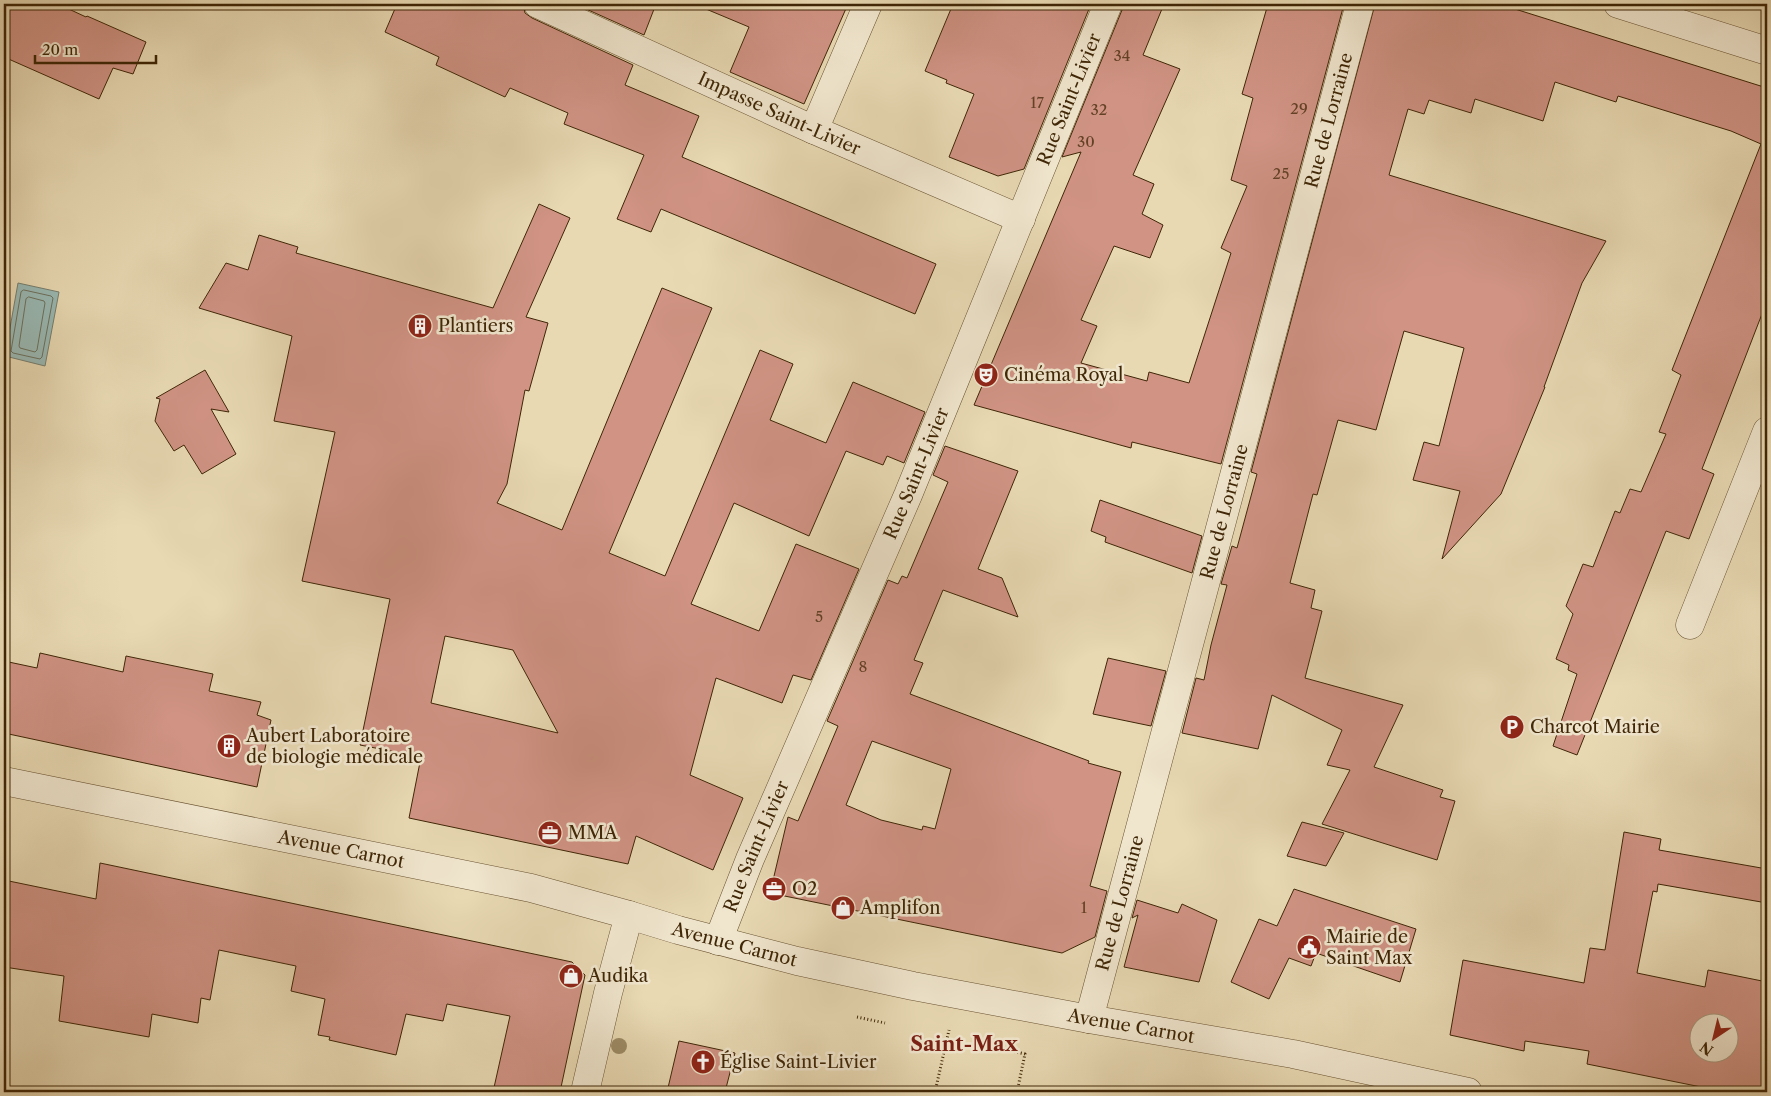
<svg xmlns="http://www.w3.org/2000/svg" width="1771" height="1096" font-family="'Libre Caslon Text',serif">
	<style>
		.water { fill: #99b9b4; stroke: #757e6e }
		.lines { fill: none; stroke-linecap: round; stroke-linejoin: round }
		.shore { stroke: #6c705d; stroke-width: 1 }
		.building { fill: #d09384; stroke: #3f2606; fill-rule: evenodd }
		.minor-casing { stroke: #695331; stroke-width: 29 }
		.tertiary-casing { stroke: #695331; stroke-width: 29 }
		.path { stroke: #3f2606; stroke-width: 3; stroke-dasharray: 1 2.5; stroke-linecap: butt }
		.minor { stroke: #f0e6ce; stroke-width: 28 }
		.tertiary { stroke: #f0e6ce; stroke-width: 28 }
		.tree { fill: #9c8b66 }
		.labels { text-anchor: middle; dominant-baseline: central; stroke-width: 5; stroke-linejoin: round; paint-order: stroke }
		.number-label { font-size: 15px; fill: #634126 }
		.street-label { font-size: 18px; fill: #3f2606; stroke: #f0e6ce }
		.poi-label { font-size: 18px; fill: #3f2606; stroke: #f0e6ce; text-anchor: start }
		.quarter-label { font-size: 20px; font-weight: bold; fill: #7a1f14; stroke: #f0e6ce }
	</style>
	<rect width="100%" height="100%" fill="#e8d9b3"/>
	<filter id="stains"><feTurbulence type="fractalNoise" baseFrequency=".004" numOctaves="4"/><feColorMatrix values="0 0 0 0 .2 0 0 0 0 .09 0 0 0 0 .02 0 0 0 .5 -.17"/></filter>
	<radialGradient id="worn" r=".72"><stop offset=".6" stop-color="#630" stop-opacity="0"/><stop offset="1" stop-color="#630" stop-opacity=".3"/></radialGradient>
	<!-- water -->
	<path class="water" d="M18,283L59,292L45,366L5,356Z"/>
	<g class="lines">
		<!-- shore -->
		<g class="shore">
			<path d="M24,290L51,296L53,298L42,357L40,359L13,353L11,351L21,292Z"/>
			<path d="M29,297L44,301L45,303L37,350L35,352L20,348L19,346L26,299Z"/>
		</g>
	</g>
	<!-- building -->
	<g class="building">
		<path d="M4,4H58L86,17L87,16L146,42L133,74L113,68L99,99L4,57Z"/>
		<path d="M397,4H523L525,13L532,18L633,65L625,85L699,116L682,157L936,264L915,314L661,209L651,232L617,219L644,155L564,124L568,113L510,88L505,97L436,65L439,57L385,32Z"/>
		<path d="M575,4H656L644,35Z"/>
		<path d="M694,4H848L804,104L730,72L749,27Z"/>
		<path d="M953,4H1091L1024,169L998,176L949,157L974,94L946,83L947,80L925,71Z"/>
		<path d="M1123,4H1164L1143,55L1180,69L1133,175L1154,184L1142,214L1163,225L1150,258L1114,246L1081,320L1097,326L1081,363L1147,381L1149,372L1189,383L1231,253L1221,248L1247,186L1231,180L1253,98L1242,94L1268,4H1344L1221,464L1132,442L1131,448L974,405L1081,152L1062,157L1122,10Z"/>
		<path d="M1375,4H1499L1767,88V301L1702,469L1714,474L1689,539L1666,531L1577,755L1553,746L1577,674L1568,670L1569,665L1556,659L1573,614L1566,606L1583,564L1593,567L1615,511L1620,513L1630,489L1641,492L1666,434L1659,432L1681,375L1672,370L1761,144L1731,131L1618,96L1616,102L1555,82L1543,121L1475,99L1471,113L1429,100L1424,114L1408,109L1389,175L1606,241L1582,283L1544,387H1545L1501,494L1442,559L1460,491L1413,480L1424,442L1439,446L1464,348L1404,331L1376,430L1338,420L1317,495L1313,494L1290,583L1315,590L1311,608L1322,611L1305,678L1403,705L1374,767L1443,790L1440,797L1455,801L1437,860L1322,824L1350,770L1327,765L1342,730L1272,695L1258,749L1182,733L1196,678L1204,680L1211,645L1227,585L1221,584L1232,546L1237,548L1257,474L1251,472Z"/>
		<path d="M539,204L570,218L526,317L548,323L529,391L525,390L507,484L497,503L562,530L662,288L712,308L609,553L665,576L760,350L793,364L770,420L826,443L853,382L925,412L904,463L887,456L883,465L846,451L809,536L734,503L691,604L759,631L796,544L859,569L811,680L793,675L782,703L716,678L690,775L743,798L713,870L636,836L628,864L409,818L421,757L360,745L390,599L302,581L335,432L274,421L292,336L199,308L226,263L248,270L259,235L298,247L296,253L493,308ZM445,636L513,650L558,733L431,703Z"/>
		<path d="M205,370L229,412L211,409L236,454L202,474L184,445L174,451L155,421L160,399L156,398Z"/>
		<path d="M945,446L1018,471L978,569L1002,578L1018,617L943,590L914,660L923,663L910,694L1089,761L1088,763L1121,772L1090,886L1107,891L1095,937L1062,953L770,893L788,817L798,821L838,726L827,721L888,580L898,584L902,576L907,578L948,482L933,475ZM872,741L951,769L935,829L923,826L922,830L881,820L846,805Z"/>
		<path d="M1100,500L1202,536L1192,573L1105,542L1106,537L1091,531Z"/>
		<path d="M40,653L123,672L126,656L213,674L209,691L261,702L257,715L271,720L257,787L4,733V661L37,668Z"/>
		<path d="M1108,658L1166,671L1151,726L1093,714Z"/>
		<path d="M1302,822L1344,833L1326,866L1287,856Z"/>
		<path d="M1624,832L1661,839L1659,850L1767,869V903L1658,884L1657,892L1653,891L1637,973L1705,987L1708,970L1767,982V1092H1726L1587,1064L1589,1051L1525,1041L1524,1051L1450,1035L1463,960L1584,983L1590,948L1605,950ZM1698,1024H1728V1054H1698Z"/>
		<path d="M100,863L572,962L585,975L560,1092H493L510,1016L447,1004L443,1021L406,1014L396,1055L329,1040L330,1037L318,1035L325,999L291,991L296,966L219,950L210,1000L201,998L198,1023L152,1014L149,1037L59,1021L64,976L4,967V880L96,899Z"/>
		<path d="M1294,889L1416,929L1400,982L1316,953L1311,966L1289,958L1269,999L1231,982L1259,919L1277,926Z"/>
		<path d="M1137,900L1178,913L1182,904L1217,920L1199,982L1124,967L1138,915L1132,918Z"/>
		<path d="M679,1041L735,1053L725,1092H667Z"/>
	</g>
	<g class="lines">
		<defs>
			<g id="minor">
				<path id="s1" d="M538,4L814,130L1021,219"/>
				<path d="M1618,4L1767,51"/>
				<path d="M814,130L868,4"/>
				<path d="M1690,625L1767,431"/>
				<path id="s2" d="M718,941L750,859L908,495L1108,4"/>
				<path id="s3" d="M1089,1019L1360,4"/>
				<path d="M585,1092L608,993L629,915"/>
			</g>
			<g id="tertiary">
				<path id="s4" d="M4,781L531,888L629,915L678,930L797,961L913,986L1089,1019L1293,1054L1468,1092"/>
			</g>
		</defs>
		<!-- minor casing -->
		<use href="#minor" class="minor-casing"/>
		<!-- tertiary casing -->
		<use href="#tertiary" class="tertiary-casing"/>
		<!-- path -->
		<g class="path">
			<path d="M857,1017L885,1023"/>
			<path d="M990,1046L1025,1054L1017,1092"/>
			<path d="M935,1092L949,1030"/>
		</g>
		<!-- minor -->
		<use href="#minor" class="minor"/>
		<!-- tertiary -->
		<use href="#tertiary" class="tertiary"/>
	</g>
	<!-- trees -->
	<circle class="tree" cx="619" cy="1046" r="8"/>
	<!-- icons -->
	<defs>
		<symbol id="building-disc" viewBox="-11 -11 22 22"><circle r="9.5" fill="#8f2418" stroke="#f0e6ce"/><path d="M-4-6H4V6H1V3H-1V6H-4ZM-2.5-4.3h1.7v1.8h-1.7ZM.8-4.3h1.7v1.8H.8ZM-2.5-1h1.7V.8h-1.7ZM.8-1h1.7V.8H.8Z" fill="#fff"/></symbol>
		<symbol id="theatre-disc" viewBox="-11 -11 22 22"><circle r="9.5" fill="#8f2418" stroke="#f0e6ce"/><path d="M-5-5.5Q0-4 5-5.5V0Q5 5 0 6Q-5 5-5 0ZM-3.3-2.5H-1v1.5H-3.3ZM1-2.5H3.3v1.5H1ZM-2.8 1Q0 5.5 2.8 1Z" fill="#fff"/></symbol>
		<symbol id="parking-disc" viewBox="-11 -11 22 22"><circle r="9.5" fill="#8f2418" stroke="#f0e6ce"/><path d="M-3.5-5.5H1a3.5 3.5 0 0 1 0 7H-1V5.5H-3.5ZM-1-3.4V-.6H.8a1.4 1.4 0 0 0 0-2.8Z" fill="#fff"/></symbol>
		<symbol id="office-disc" viewBox="-11 -11 22 22"><circle r="9.5" fill="#8f2418" stroke="#f0e6ce"/><path d="M-6-3h4V-5.5h4V-3h4V5H-6ZM-1-4.5V-3h2v-1.5ZM-6 0V1H6V0Z" fill="#fff"/></symbol>
		<symbol id="shop-disc" viewBox="-11 -11 22 22"><circle r="9.5" fill="#8f2418" stroke="#f0e6ce"/><path d="M-5-2.5h2.3a2.7 3.5 0 0 1 5.4 0H5L5.5 6h-11ZM-1.5-2.5h3a1.5 2.3 0 0 0-3 0Z" fill="#fff"/></symbol>
		<symbol id="civic-disc" viewBox="-11 -11 22 22"><circle r="9.5" fill="#8f2418" stroke="#f0e6ce"/><path d="M-.6-6.5H3V-4.5H.6V-3L4-1V1h2V6H-6V1h2V-1L-.6-3ZM-1.2 2.5V6h2.4V2.5Z" fill="#fff"/></symbol>
		<symbol id="church-disc" viewBox="-11 -11 22 22"><circle r="9.5" fill="#8f2418" stroke="#f0e6ce"/><path d="M-1.2-6h2.4v3.5h3.3v2.4h-3.3V6h-2.4V-.1h-3.3v-2.4h3.3Z" fill="#fff"/></symbol>
	</defs>
	<g fill-rule="evenodd">
		<use href="#building-disc" x="406" y="312" width="28" height="28"/>
		<use href="#theatre-disc" x="972" y="361" width="28" height="28"/>
		<use href="#parking-disc" x="1498" y="713" width="28" height="28"/>
		<use href="#building-disc" x="215" y="732" width="28" height="28"/>
		<use href="#office-disc" x="536" y="819" width="28" height="28"/>
		<use href="#office-disc" x="760" y="875" width="28" height="28"/>
		<use href="#shop-disc" x="829" y="894" width="28" height="28"/>
		<use href="#civic-disc" x="1295" y="933" width="28" height="28"/>
		<use href="#shop-disc" x="557" y="962" width="28" height="28"/>
		<use href="#church-disc" x="689" y="1048" width="28" height="28"/>
	</g>
	<g class="labels">
		<!-- number labels -->
		<g class="number-label">
			<text x="1122" y="55">34</text>
			<text x="1037" y="102">17</text>
			<text x="1299" y="108">29</text>
			<text x="1099" y="109">32</text>
			<text x="1086" y="141">30</text>
			<text x="1281" y="173">25</text>
			<text x="819" y="616">5</text>
			<text x="863" y="666">8</text>
			<text x="1084" y="907">1</text>
		</g>
		<!-- street labels -->
		<g class="street-label">
			<text stroke="none"><textPath href="#s2" startOffset="912">Rue Saint-Livier</textPath></text>
			<text stroke="none"><textPath href="#s1" startOffset="265">Impasse Saint-Livier</textPath></text>
			<text stroke="none"><textPath href="#s3" startOffset="930">Rue de Lorraine</textPath></text>
			<text stroke="none"><textPath href="#s2" startOffset="508">Rue Saint-Livier</textPath></text>
			<text stroke="none"><textPath href="#s3" startOffset="525">Rue de Lorraine</textPath></text>
			<text stroke="none"><textPath href="#s2" startOffset="102">Rue Saint-Livier</textPath></text>
			<text stroke="none"><textPath href="#s4" startOffset="344">Avenue Carnot</textPath></text>
			<text stroke="none"><textPath href="#s3" startOffset="120">Rue de Lorraine</textPath></text>
			<text stroke="none"><textPath href="#s4" startOffset="749">Avenue Carnot</textPath></text>
			<text stroke="none"><textPath href="#s4" startOffset="1154">Avenue Carnot</textPath></text>
		</g>
		<!-- poi labels -->
		<g class="poi-label">
			<text x="438" y="326">Plantiers</text>
			<text x="1004" y="375">Cinéma Royal</text>
			<text x="1530" y="727">Charcot Mairie</text>
			<text x="246" y="736">Aubert Laboratoire<tspan x="246" dy="21">de biologie médicale</tspan></text>
			<text x="568" y="833">MMA</text>
			<text x="792" y="889">O2</text>
			<text x="860" y="908">Amplifon</text>
			<text x="1326" y="937">Mairie de<tspan x="1326" dy="21">Saint Max</tspan></text>
			<text x="588" y="976">Audika</text>
			<text x="720" y="1062">Église Saint-Livier</text>
		</g>
		<!-- quarter labels -->
		<g class="quarter-label">
			<text x="964" y="1044">Saint-Max</text>
		</g>
	</g>
	<!-- margin -->
	<rect width="1771" height="1096" fill="none" stroke="#e8d9b3" stroke-width="20"/>
	<rect x="5" y="5" width="1761" height="1086" fill="none" stroke="#3f2606" stroke-width="2.5"/>
	<rect x="10" y="10" width="1751" height="1076" fill="none" stroke="#3f2606"/>
	<!-- north arrow -->
	<g transform="translate(1714 1038) rotate(215)"><circle r="24" fill="#f0e6ce" stroke="#a9997e"/>
	<path d="M0-4L9 19L0 12L-9 19Z" fill="#8f2418"/>
	<text y="-8" font-size="14" font-weight="bold" text-anchor="middle" fill="#3f2606">N</text>
	</g>
	<!-- scale -->
	<path d="M35 55v8h121v-8" fill="none" stroke="#3f2606" stroke-width="2.5"/>
	<text x="42" y="55" font-size="15" fill="#3f2606" stroke="#f0e6ce" stroke-width="4" paint-order="stroke">20 m</text>
	<rect width="100%" height="100%" filter="url(#stains)"/>
	<rect width="100%" height="100%" fill="url(#worn)"/>
</svg>
